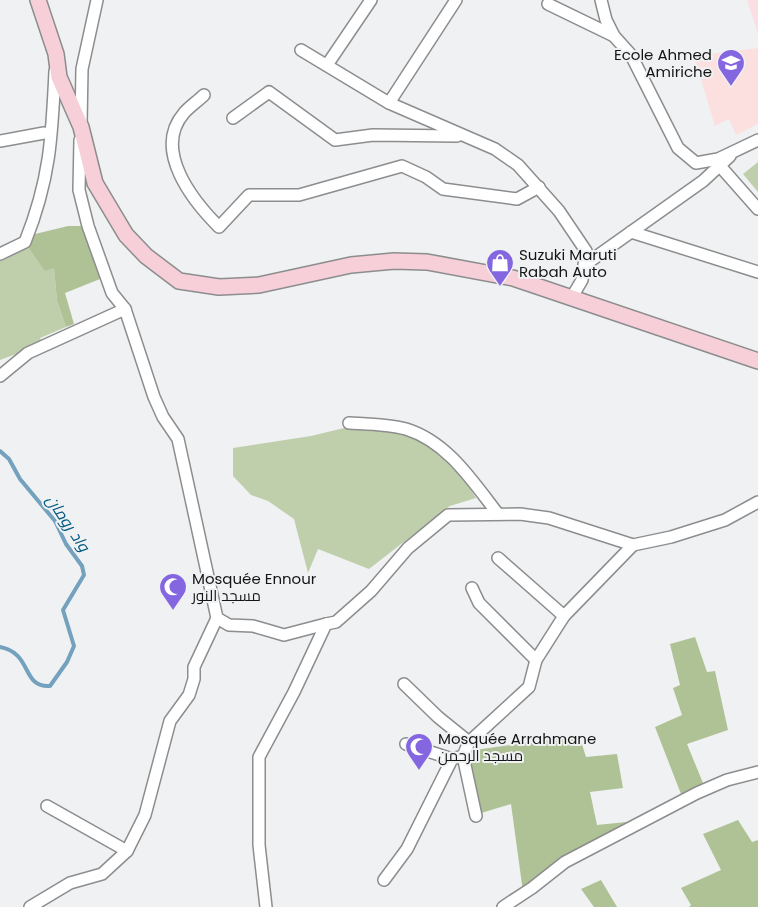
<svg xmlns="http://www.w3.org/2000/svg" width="758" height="907" font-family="Poppins,Cairo,sans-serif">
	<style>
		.commercial { fill: #fadfe5 }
		.education { fill: #fbe0df }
		.green { fill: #c0cfab }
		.forest { fill: #afc295 }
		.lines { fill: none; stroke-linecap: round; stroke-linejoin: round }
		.stream { stroke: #73a1be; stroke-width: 4 }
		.minor-casing { stroke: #8c8d8e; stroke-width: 14 }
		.secondary-casing { stroke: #8c8d8e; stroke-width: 18 }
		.minor { stroke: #fff; stroke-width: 11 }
		.secondary { stroke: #f6cfd8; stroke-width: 15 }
		.labels { text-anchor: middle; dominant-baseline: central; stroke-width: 4; stroke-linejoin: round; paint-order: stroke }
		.poi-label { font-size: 15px; fill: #141515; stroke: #f0f1f3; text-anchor: start }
		.water-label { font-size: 16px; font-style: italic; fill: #015a81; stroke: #f0f1f3 }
	</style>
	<rect width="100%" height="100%" fill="#f0f1f3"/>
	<!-- commercial -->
	<path class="commercial" d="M747,0H758V34Z"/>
	<!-- education -->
	<path class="education" d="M758,48V124L736,135L729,119L715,126L694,56Z"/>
	<!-- green -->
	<g class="green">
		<path d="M758,162V192L743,174Z"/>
		<path d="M27,245L54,267L57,301L66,327L40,338L43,344L0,360V256Z"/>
		<path d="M366,427C419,432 449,452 476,498L450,506L369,569L318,549L308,573L294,519L268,501L251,495L233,476V448L311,436L344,428Z"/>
	</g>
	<!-- forest -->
	<g class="forest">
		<path d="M68,226H82L100,279L65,293L74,324L66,327L57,301L54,268L45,271L27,245L31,235Z"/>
		<path d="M695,637L707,672L715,671L728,730L687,744L703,783L681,794L655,727L682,715L673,688L680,685L670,644Z"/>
		<path d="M579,735L586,757L617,754L623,788L590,792L597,825L626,822L627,827L523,892L511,804L478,814L468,759L475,750Z"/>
		<path d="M738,820L752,842L758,840V907H689L691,905L681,888L721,870L703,834Z"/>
		<path d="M601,880L617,907H594L581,889Z"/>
	</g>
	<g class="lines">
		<!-- stream -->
		<path class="stream" d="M0,451L9,459L20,479L55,521L66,544L82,566L84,575L63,610L74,646L67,662L50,686C21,688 33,653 0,647"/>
		<defs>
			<g id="minor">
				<path d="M601,0L606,20L614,36L631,55L678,148L696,163L718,159L758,140"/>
				<path d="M548,4L614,36"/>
				<path d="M301,50L389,103L495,149L518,165L559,211L586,251L582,280L572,297"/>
				<path d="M327,65L371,0"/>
				<path d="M204,95C198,101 190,106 184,113C152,150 193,201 219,227L249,195H299L402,166L426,177L443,189L517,199L539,187"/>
				<path d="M389,103L456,0"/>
				<path d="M233,118L269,92L335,140L373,135L457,136"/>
				<path d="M81,124L82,69L97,0"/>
				<path d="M80,140L79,190L88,226L112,293L125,309L154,397L163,417L178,439L217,618L229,625L253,626L284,635L326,624"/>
				<path d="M0,141L44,133"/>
				<path d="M720,166L758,209"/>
				<path d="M631,232L758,272"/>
				<path d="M0,254L25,242C50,180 52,137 55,71"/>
				<path d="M586,264L703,181L730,156"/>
				<path d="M0,376L28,353L125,309"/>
				<path d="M349,423C368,424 388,424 406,429C448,442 473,482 498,514"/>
				<path d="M498,558L564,616"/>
				<path d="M472,588L479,603L536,660"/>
				<path d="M404,684L438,717L469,742"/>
				<path d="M406,744L452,759"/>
				<path d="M463,756L476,816"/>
				<path d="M47,806L127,851"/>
				<path d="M384,880L407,849L452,759L463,756L469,742L529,687L536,660L564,616L633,545"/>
				<path d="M30,907L70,883L102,874L127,851L145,815L170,721L189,695L194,679V667L217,618"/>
				<path d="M266,907L259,845V757L294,692L326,624L336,622L371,591L408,548L448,515L520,514L549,518L633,545L671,537L725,520L758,502"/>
				<path d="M503,907L532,888L565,862L697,793L727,780L758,772"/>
			</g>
			<path id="secondary" d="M38,0L56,54L59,77L81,127L95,183L126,235L146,256L179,281L219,287L259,285L351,265L394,261L427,262L513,278L758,361"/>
		</defs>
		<!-- minor casing -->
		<use href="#minor" class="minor-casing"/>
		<!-- secondary casing -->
		<use href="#secondary" class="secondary-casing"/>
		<!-- minor -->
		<use href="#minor" class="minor"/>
		<!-- secondary -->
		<use href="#secondary" class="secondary"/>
	</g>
	<!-- icons -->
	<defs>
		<symbol id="school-pin" viewBox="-11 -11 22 30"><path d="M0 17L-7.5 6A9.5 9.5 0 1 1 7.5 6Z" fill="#8566e1" stroke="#f0f1f3"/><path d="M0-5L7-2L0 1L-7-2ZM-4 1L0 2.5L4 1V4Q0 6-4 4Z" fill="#fff"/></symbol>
		<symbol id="shop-pin" viewBox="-11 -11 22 30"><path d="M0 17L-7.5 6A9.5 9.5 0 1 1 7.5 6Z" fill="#8566e1" stroke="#f0f1f3"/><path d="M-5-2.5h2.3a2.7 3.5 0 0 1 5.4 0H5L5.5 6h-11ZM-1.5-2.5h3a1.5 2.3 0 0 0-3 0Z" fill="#fff"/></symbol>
		<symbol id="mosque-pin" viewBox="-11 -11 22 30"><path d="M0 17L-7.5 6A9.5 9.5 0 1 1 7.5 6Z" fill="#8566e1" stroke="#f0f1f3"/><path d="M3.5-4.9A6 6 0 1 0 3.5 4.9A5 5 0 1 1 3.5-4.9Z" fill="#fff"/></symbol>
	</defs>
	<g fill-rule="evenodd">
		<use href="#school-pin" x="715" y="47" width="32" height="43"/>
		<use href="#shop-pin" x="484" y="247" width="32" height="43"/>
		<use href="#mosque-pin" x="157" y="571" width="32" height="43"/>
		<use href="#mosque-pin" x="403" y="731" width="32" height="43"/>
	</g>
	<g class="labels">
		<!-- poi labels -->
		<g class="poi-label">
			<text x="712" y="54" text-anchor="end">Ecole Ahmed<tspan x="712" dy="17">Amiriche</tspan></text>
			<text x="519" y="254">Suzuki Maruti<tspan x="519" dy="17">Rabah Auto</tspan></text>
			<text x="192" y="578">Mosquée Ennour<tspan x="192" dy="17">مسجد النور</tspan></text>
			<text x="438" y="738">Mosquée Arrahmane<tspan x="438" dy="17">مسجد الرحمن</tspan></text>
		</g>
		<!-- water labels -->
		<g class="water-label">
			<text transform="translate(68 523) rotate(56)">واد رومان</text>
		</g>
	</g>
</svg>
